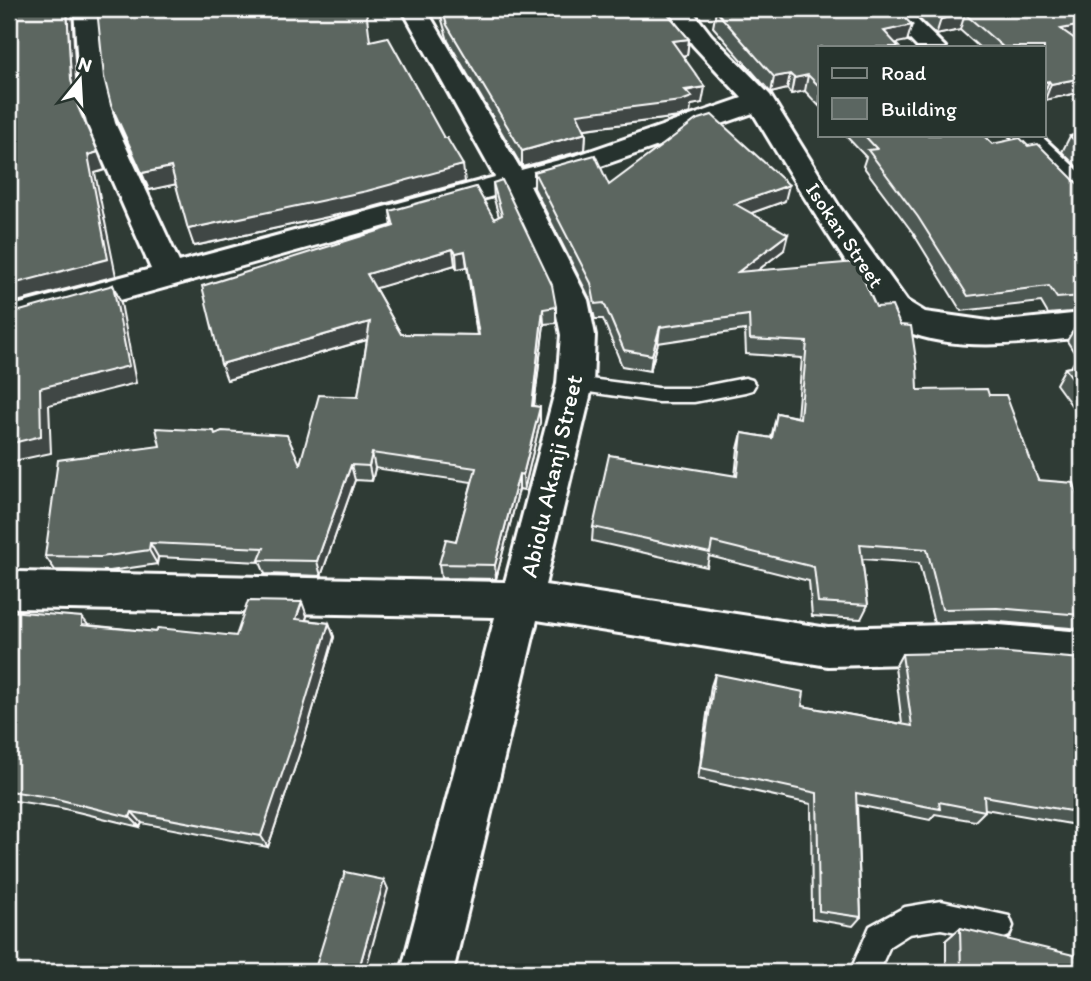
<svg xmlns="http://www.w3.org/2000/svg" width="1091" height="981" font-family="Itim,sans-serif">
	<style>
		.lines { fill: none; stroke-linecap: round; stroke-linejoin: round }
		.lane-casing { stroke: #fff; stroke-width: 5 }
		.street-casing { stroke: #fff; stroke-width: 6 }
		.lane { fill: #26332d; fill-rule: evenodd }
		.street { fill: #26332d; fill-rule: evenodd }
		.wall { fill: #4e5853; stroke: #fff; stroke-width: 2; fill-rule: evenodd }
		.shaded-wall { fill: #404744; stroke: #fff; stroke-width: 2 }
		.building { fill: #5b6661; stroke: #fff; stroke-width: 2; fill-rule: evenodd }
		.labels { text-anchor: middle; dominant-baseline: central; stroke-width: 7; stroke-linejoin: round; paint-order: stroke }
		.far-street-label { font-size: 21px; fill: #fff; stroke: #26332d }
		.street-label { font-size: 24px; fill: #fff; stroke: #26332d }
	</style>
	<rect width="100%" height="100%" fill="#2f3b35"/>
	<filter id="ink" filterUnits="userSpaceOnUse"><feTurbulence type="fractalNoise" baseFrequency=".0143" numOctaves="2"/><feDisplacementMap in="SourceGraphic" scale="14" xChannelSelector="R" yChannelSelector="G"/><feConvolveMatrix kernelMatrix="1 2 1 2 8 2 1 2 1" color-interpolation-filters="sRGB"/></filter>
	<g filter="url(#ink)">
		<g class="lines">
			<defs>
				<g id="lane">
					<path d="M575,377L658,388H694L745,378L752,380L755,385L752,390L745,392L694,402H658L568,389L565,384L568,379Z"/>
					<path d="M941,901L1009,916L1013,926L1009,936L999,940L941,929L909,934L890,946L878,972H850L870,926L905,907Z"/>
				</g>
				<g id="street">
					<path d="M74,9H98L108,95L115,123L179,262L495,177L402,9H426L521,170L578,155L742,98L693,45L666,9H691L711,35L770,95L840,208L907,301L925,312L996,322L1082,313V337C1029,343 953,353 903,330C879,319 866,292 852,271C817,219 785,166 753,113L598,167L530,186L588,300L595,335L593,384L545,585L828,628L987,624L1082,632V670L987,662L828,666L537,620L453,972H401L495,617L17,608L9,605V575L17,572L505,582L557,384L561,335L554,300L504,193L9,331V307L151,269L87,123L80,95Z"/>
					<path d="M880,9H906L945,47H917Z"/>
					<path d="M1010,135H1040L1082,174V199L1071,197Z"/>
				</g>
			</defs>
			<!-- lane casing -->
			<use href="#lane" class="lane-casing"/>
			<!-- street casing -->
			<use href="#street" class="street-casing"/>
			<!-- lane -->
			<use href="#lane" class="lane"/>
			<!-- street -->
			<use href="#street" class="street"/>
		</g>
		<!-- wall -->
		<g class="wall">
			<path d="M428,9H664L689,39L687,55L682,56L702,103L691,105L690,113L679,117L584,129L586,133L585,150L522,167L448,41L440,13L432,15Z"/>
			<path d="M723,9H896L907,41L820,47V107L805,91L791,94L787,89L771,93L764,85L713,27L716,11L724,10Z"/>
			<path d="M909,9H1082V39L1077,40L1082,44V92L1045,100L1044,99V47H979L960,30L936,35Z"/>
			<path d="M370,41L465,182L369,208L194,246L176,184L149,190L117,122L111,105Z"/>
			<path d="M1082,133V172L1062,152L1070,136Z"/>
			<path d="M845,135H983L992,144L1028,146L1077,183L1082,184V311L1048,314L1041,302L961,311L913,233L863,166L866,157Z"/>
			<path d="M534,172L609,185L785,201L751,213L784,250L758,270L876,307L918,390L989,395L1038,480L1082,510V629L987,621L934,623L919,563L862,559L868,605L861,619L812,616L809,581L709,556L707,567L592,541L593,527L735,476L738,449L742,433L771,438L777,413L797,417L802,358L746,354L745,330L658,343L650,371L622,366L603,319H595L590,299L534,188Z"/>
			<path d="M493,183L556,307V323L544,324L534,406L540,407V422L524,490L519,489L496,579L441,578L439,564L456,541L472,482L375,468L372,481L355,480L321,576L265,574L260,562L158,557L157,564L110,571L55,570L45,556L160,446L215,434L300,464L358,397L367,340L227,380L392,227L390,211L494,219L499,217L494,199ZM455,265L457,269L467,267L477,335L401,334L375,288Z"/>
			<path d="M1082,325V420L1056,384L1065,368L1071,367L1077,357L1067,341L1076,326Z"/>
			<path d="M9,611L88,625L156,632L236,636L307,616L306,620L329,623L334,637L304,740L268,847L142,823L140,827L61,808L9,800Z"/>
			<path d="M902,654L1082,659V826L985,809V811L975,821L935,814L930,820L857,805L861,917L853,926L812,919L811,804L698,779L711,686L715,674L802,706L902,724L895,667Z"/>
			<path d="M960,928L1082,972H946V940Z"/>
		</g>
		<!-- shaded-wall -->
		<g class="shaded-wall">
			<path d="M67,9H72L77,96L85,124L78,107L71,79Z"/>
			<path d="M432,9H440V13L432,15Z"/>
			<path d="M965,14L960,30L936,35L941,19Z"/>
			<path d="M912,25L907,41L879,47L884,31Z"/>
			<path d="M1082,25V39L1054,45L1061,29Z"/>
			<path d="M689,39L687,55L670,57L672,41Z"/>
			<path d="M790,74L787,89L771,93L774,77Z"/>
			<path d="M808,75L805,91L791,94L794,78Z"/>
			<path d="M1082,78V92L1045,100L1051,84Z"/>
			<path d="M1049,81L1044,93V82Z"/>
			<path d="M705,87L702,103L691,105L690,113L679,117L577,130V114Z"/>
			<path d="M586,133L585,150L522,167V151Z"/>
			<path d="M98,152L105,170L95,173L116,276L9,304V285L88,155Z"/>
			<path d="M463,165L465,182L369,208L194,246L188,229Z"/>
			<path d="M171,167L177,184L149,190L142,173Z"/>
			<path d="M789,185L785,201L732,220L735,204Z"/>
			<path d="M788,234L784,250L735,288L738,272Z"/>
			<path d="M453,249L455,265L370,290L367,274Z"/>
			<path d="M465,251L467,267L457,269L456,253Z"/>
			<path d="M113,285L121,303L136,383L49,405L51,453L9,462V444L40,388Z"/>
			<path d="M543,309L544,324L532,421V406Z"/>
			<path d="M370,322L373,338L227,380L221,364Z"/>
			<path d="M660,327L658,343L650,371L652,355Z"/>
			<path d="M540,407V422L524,490L523,475Z"/>
			<path d="M372,453L375,468L372,481L369,466Z"/>
			<path d="M351,465L355,480L321,576L317,561Z"/>
			<path d="M519,474V489L496,579L495,565Z"/>
			<path d="M150,543L158,557L157,564L149,550Z"/>
			<path d="M302,602L307,616L301,633L296,619Z"/>
			<path d="M82,617L92,630L82,625Z"/>
			<path d="M329,623L334,637L304,740L268,847L261,836Z"/>
			<path d="M132,812L142,823L140,827L130,817Z"/>
			<path d="M384,880L388,889L365,972H358Z"/>
		</g>
		<!-- building -->
		<g class="building">
			<path d="M9,9H67L71,79L78,107L98,152L88,155L108,259L9,285Z"/>
			<path d="M97,9H366L370,41L388,37L444,138H447L463,165L367,191L188,229L171,167L142,173L111,105L104,77Z"/>
			<path d="M442,9H664L689,39L672,41L705,87L685,90L692,97L681,101L577,114L586,133L522,151L447,25Z"/>
			<path d="M729,9H896L912,25L884,31L899,47H820V87L808,75L794,78L790,74L774,77L716,11Z"/>
			<path d="M930,9H1082V25L1061,29L1082,44V78L1051,84L1049,81L1044,82V47H1003L965,14L941,19Z"/>
			<path d="M712,115L789,185L735,204L788,234L738,272L856,262L876,307L892,306L900,325L911,326L917,366L918,390L987,389L989,395H1006L1038,480L1074,483L1082,510V615L997,608L942,609L927,549L860,544L868,605L818,602L814,567L712,542L710,553L593,527L609,455L737,476L742,433L772,438L777,413L800,418L807,342L750,339L749,315L660,327L652,355L624,350L604,303L595,304L591,283L534,172L595,155L609,185L696,120Z"/>
			<path d="M1082,133V148L1070,136Z"/>
			<path d="M864,135H983L992,144L1020,138L1028,146L1038,144L1077,183L1082,184V296L1057,298L1049,286L968,296L918,217L868,150L877,149Z"/>
			<path d="M502,180L552,285L556,307L543,309L532,406L540,407L523,475L519,474L495,565L439,564L446,539L456,541L476,468L372,453L369,466L351,465L317,561L259,560L264,548L150,543L149,550L101,557L45,556L58,460L160,446L156,428L214,431L215,434L222,431L287,435L300,464L319,395L358,397L370,322L221,364L202,286L394,226L390,211L476,187L494,219L502,215L493,183ZM453,249L456,253L465,251L479,335L401,334L367,274Z"/>
			<path d="M113,285L129,366L40,388L41,436L9,444V314Z"/>
			<path d="M1082,325V335L1076,326Z"/>
			<path d="M1082,365V391L1065,368Z"/>
			<path d="M248,601L302,602L296,619L329,623L298,727L261,836L132,812L130,817L49,797L9,791V611L82,617V625L156,632L158,628L236,636Z"/>
			<path d="M997,652L1082,659V813L984,796L985,811L939,802L940,809L856,793L861,917L819,911L817,793L701,768L715,674L804,692L802,706L912,726L902,654Z"/>
			<path d="M345,872L384,880L358,972H314Z"/>
			<path d="M960,928L1082,957V972H961Z"/>
		</g>
	</g>
	<g class="labels">
		<!-- far-street labels -->
		<g class="far-street-label">
			<text transform="translate(845 235) rotate(56)">Isokan Street</text>
		</g>
		<!-- street labels -->
		<g class="street-label">
			<text transform="translate(551 476) rotate(-77)">Abiolu Akanji Street</text>
		</g>
	</g>
	<!-- margin -->
	<rect width="1091" height="981" fill="none" stroke="#26332d" stroke-width="35"/>
	<rect x="18" y="18" width="1056" height="946" fill="none" stroke="#fff" stroke-width="2.5" filter="url(#ink)"/>
	<!-- legend -->
	<rect x="818" y="46" width="228" height="91" fill="#26332d" stroke="#7d8581" stroke-width="2"/>
	<rect x="832" y="68" width="35" height="10" fill="#26332d" stroke="#7d8581" stroke-width="2"/>
	<text x="881" y="80" font-size="21" fill="#ffffff">Road</text>
	<rect x="832" y="98" width="35" height="21" fill="#5b6661" stroke="#7d8581" stroke-width="2"/>
	<text x="881" y="116" font-size="21" fill="#ffffff">Building</text>
	<!-- north arrow -->
	<g transform="translate(80 80) rotate(18)" stroke="#26332d" stroke-width="5" paint-order="stroke">
	<path d="M0-5L12 26L0 18L-12 26Z" fill="#ffffff"/>
	<text y="-10" font-size="19" font-weight="bold" text-anchor="middle" fill="#ffffff">N</text>
	</g>
</svg>
